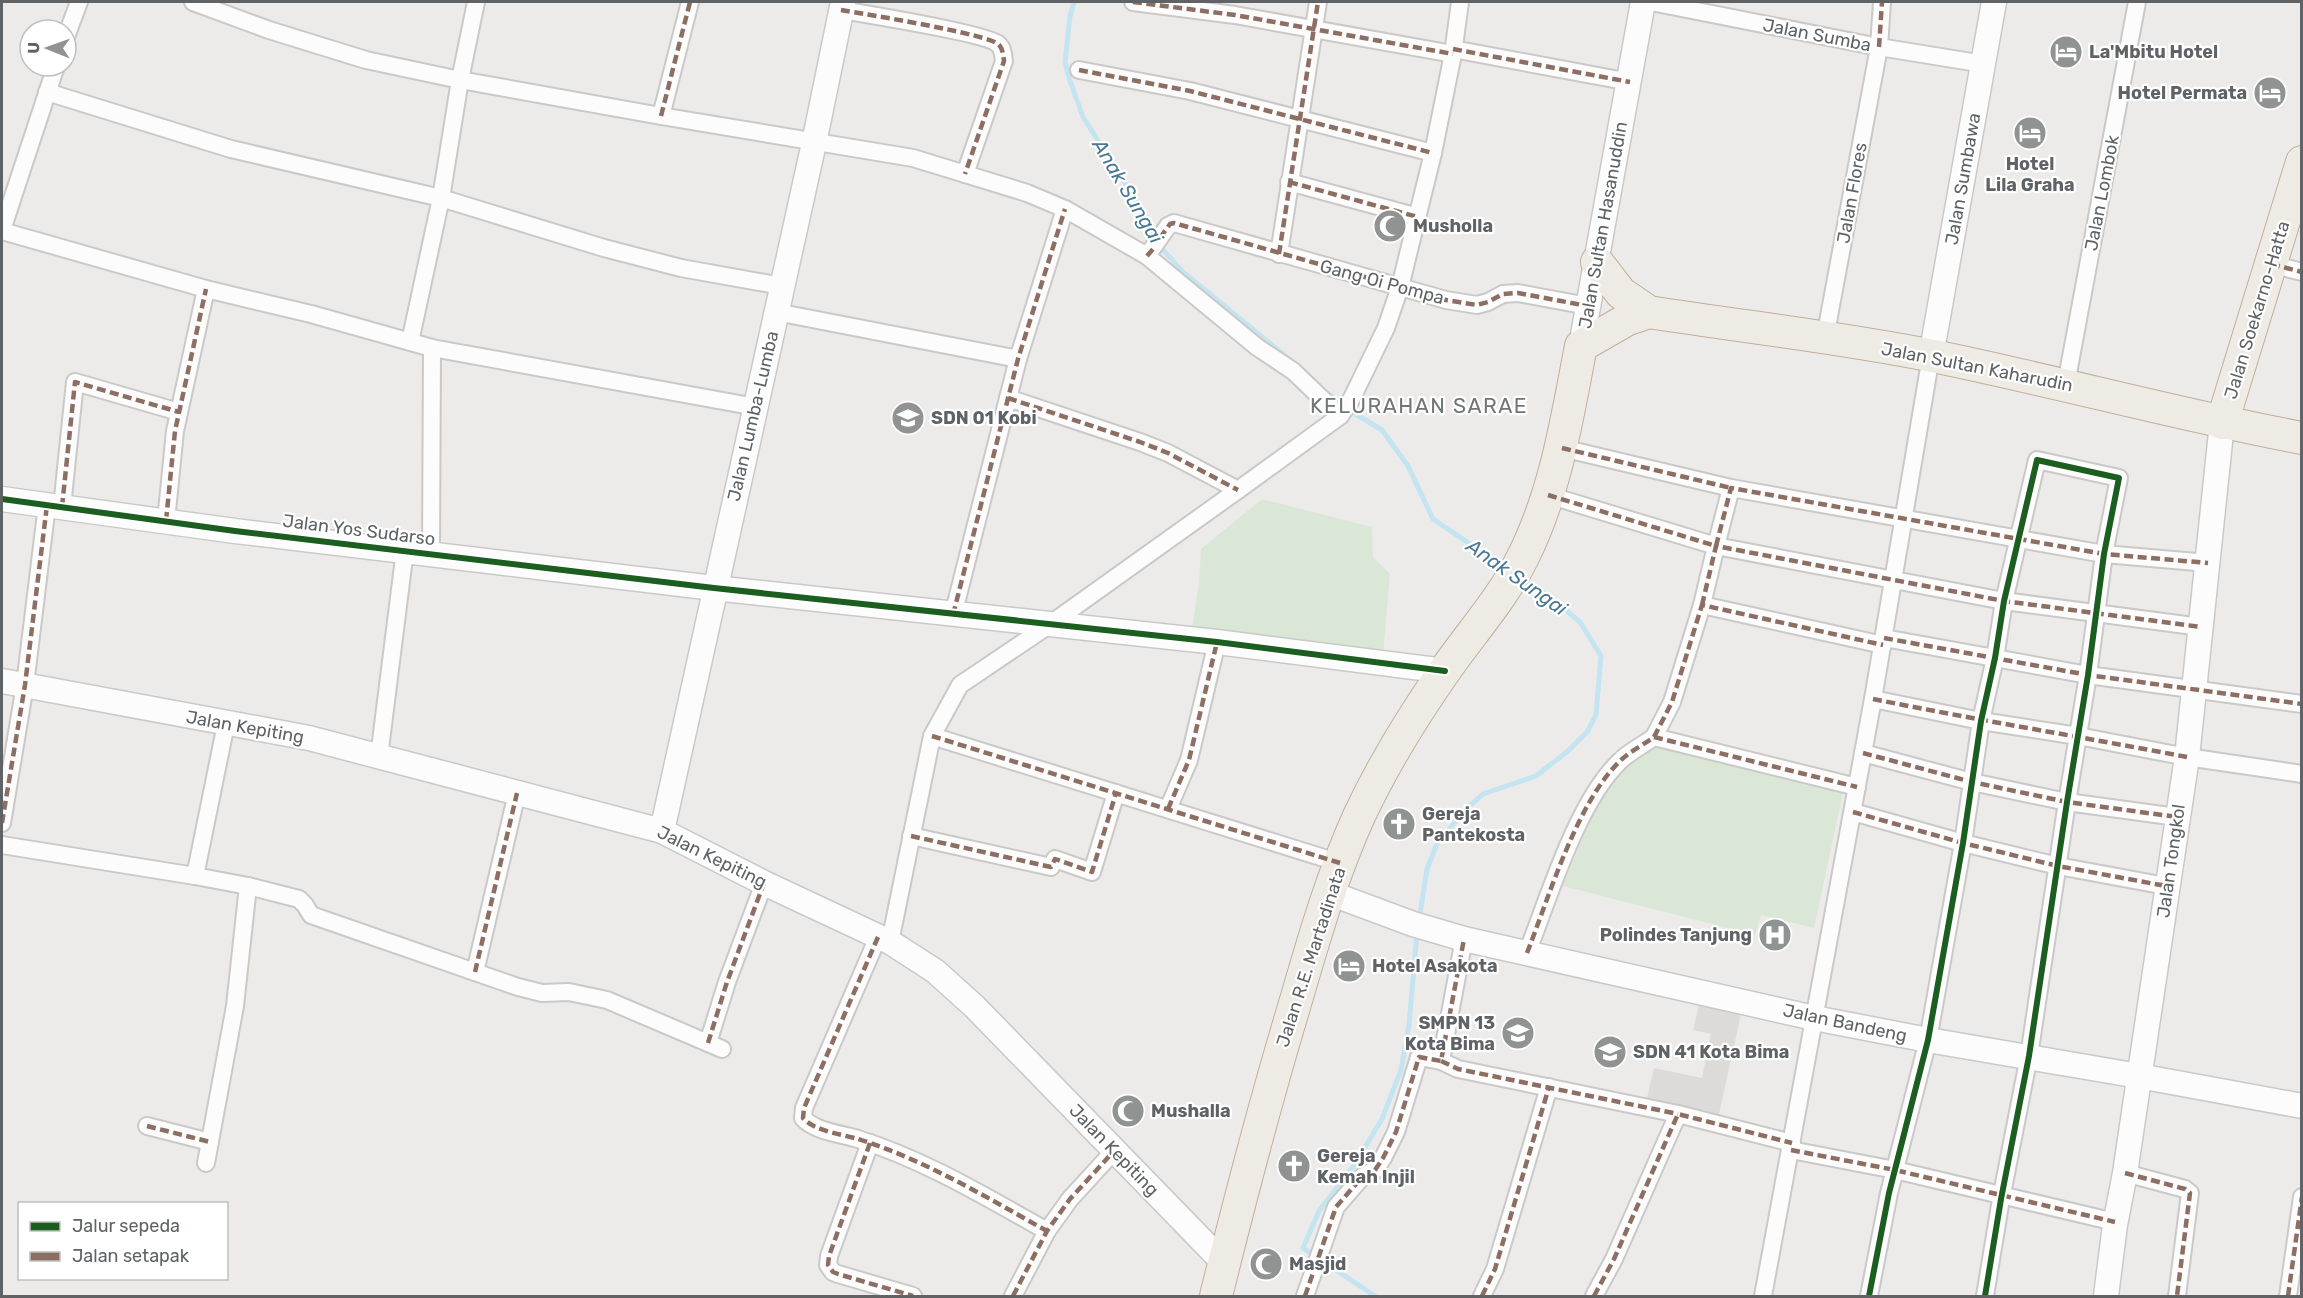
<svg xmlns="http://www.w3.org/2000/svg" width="2303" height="1298" font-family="Rubik,sans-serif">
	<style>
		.education { fill: #dddbd8 }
		.green { fill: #dae7d6 }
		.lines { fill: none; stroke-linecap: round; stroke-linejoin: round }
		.stream { stroke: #c4e4f1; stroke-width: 5 }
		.street-casing { stroke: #cac9c8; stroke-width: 20 }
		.secondary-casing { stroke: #c9c9c9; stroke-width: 27 }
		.highway-casing { stroke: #c0af9a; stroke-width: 34 }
		.street { stroke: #fcfcfc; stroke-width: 16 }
		.secondary { stroke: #fcfcfc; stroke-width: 24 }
		.highway { stroke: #eeeae4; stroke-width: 32 }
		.quiet { stroke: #8d6e63; stroke-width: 4.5; stroke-dasharray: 9 4.5; stroke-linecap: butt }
		.cycleway-casing { stroke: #fff; stroke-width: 10 }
		.cycleway { stroke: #1b5e20; stroke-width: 6 }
		.labels { text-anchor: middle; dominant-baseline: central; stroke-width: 4.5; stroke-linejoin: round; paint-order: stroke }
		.street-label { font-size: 18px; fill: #5f6365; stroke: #fff }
		.poi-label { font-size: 18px; font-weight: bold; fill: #5f6365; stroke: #fff; text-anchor: start }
		.water-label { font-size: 20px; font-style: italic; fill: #497894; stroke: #fff }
		.quarter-label { font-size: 21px; letter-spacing: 1.5px; fill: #707577; stroke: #fff }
	</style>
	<rect width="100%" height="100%" fill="#edebe9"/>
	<!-- education -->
	<path class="education" d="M1699,1005L1741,1014L1719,1114L1647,1098L1654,1068L1702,1078L1711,1034L1693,1030Z"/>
	<!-- green -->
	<g class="green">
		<path d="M1262,499L1372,527L1373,557L1390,574L1383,655L1191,636L1199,582L1201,549Z"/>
		<path d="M1658,745L1844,788L1814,928L1761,915L1755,935L1563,886L1598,799L1619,770Z"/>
	</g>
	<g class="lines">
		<!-- stream -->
		<g class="stream">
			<path d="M1074,2L1070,16L1065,62L1070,81L1083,117L1149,221L1154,240L1183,272L1294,363"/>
			<path d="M1330,395L1349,410L1382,430L1408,466L1433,519L1507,569"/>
			<path d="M1419,921L1427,869L1437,844L1465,810L1483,794L1536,776L1568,751L1587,732L1596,715L1601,656L1580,622L1550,597L1522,579"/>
			<path d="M1375,1296L1303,1248L1319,1211L1355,1164L1382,1119L1401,1070L1409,1025L1417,933"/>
		</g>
		<defs>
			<g id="street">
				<path d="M193,2L269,30L366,60L460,80L661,116L913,158L1027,193L1065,209L1147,256L1257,347L1293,371L1340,416"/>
				<path d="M1133,2L1235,15L1453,54"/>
				<path d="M1651,2L1879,47L1984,64"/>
				<path d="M841,10C865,14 987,34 998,44C1003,48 1003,55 1004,61L965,174"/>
				<path d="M66,37L79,2"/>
				<path d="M1453,49L1630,82"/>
				<path d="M1079,70L1190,91L1433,153"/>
				<path d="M47,92L231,149L441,198L604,248L681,268L782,286"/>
				<path d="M661,116L690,2"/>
				<path d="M1289,182L1418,217"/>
				<path d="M2,230L56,66"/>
				<path d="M2,231L206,289L311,314L432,348L756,407"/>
				<path d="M1279,254L1318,2"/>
				<path d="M1147,256L1168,226L1174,223L1446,300L1477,305L1488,302L1503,294L1518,293L1588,306"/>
				<path d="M2271,264L2302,272"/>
				<path d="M776,312L1018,359"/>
				<path d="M1825,338L1879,47L1882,2"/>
				<path d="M410,342L441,198L460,80L476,2"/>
				<path d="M2066,384L2137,2"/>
				<path d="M1008,398L1140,442L1168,453L1238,490"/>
				<path d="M1562,448L1731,488"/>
				<path d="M1548,495L1716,546L1731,488L2104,554L2208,563"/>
				<path d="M62,507L75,382L179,412"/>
				<path d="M166,521L175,431L206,289"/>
				<path d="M431,553L432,348"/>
				<path d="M1702,605L1716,546L2004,601L2201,627"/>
				<path d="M953,615L1018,359L1065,209"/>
				<path d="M1884,638L2088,675L2302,704"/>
				<path d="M1873,699L1981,721L2078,736L2187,757L2302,774"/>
				<path d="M932,736L1340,863"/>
				<path d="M1654,737L1672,702L1702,605L1883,645"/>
				<path d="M1863,753L1972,782L2067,802L2177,817"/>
				<path d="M379,757L405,550"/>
				<path d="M1168,809L1189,760L1217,642"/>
				<path d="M1853,812L1963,843L2058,866L2166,886"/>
				<path d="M2,823L25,685L47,505"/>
				<path d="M911,836L1051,867L1055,859L1092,872L1116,793"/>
				<path d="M2,845L195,876L226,724"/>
				<path d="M195,876L248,886L299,899L305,905L311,915L518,987L542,993L569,992L607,1000L722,1049"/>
				<path d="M878,937L804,1108L803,1118C814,1131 841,1134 858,1139C925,1160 986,1197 1047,1231"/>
				<path d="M890,942L932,736L960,685L1049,625L1238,490L1340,416L1352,398L1386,328L1400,287L1433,153L1453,54L1460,2"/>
				<path d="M1527,953C1549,897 1577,802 1620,761C1629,752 1643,745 1654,737L1857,787"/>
				<path d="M475,972L517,793"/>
				<path d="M708,1043L727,982L764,883"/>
				<path d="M1441,1061L1458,1069L1678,1114"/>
				<path d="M147,1126L210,1142"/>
				<path d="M870,1143L829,1256L828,1265L833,1272L838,1274L913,1296"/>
				<path d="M1791,1150L1895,1170L2115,1222"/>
				<path d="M206,1163L235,1006L248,886"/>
				<path d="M2125,1173L2185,1189L2190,1193L2177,1296"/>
				<path d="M1013,1296L1047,1231L1070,1199L1114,1151"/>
				<path d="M1305,1296L1336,1207L1362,1177L1375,1170L1383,1158L1396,1132L1419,1057L1441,1061L1464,939"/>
				<path d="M1482,1296L1495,1269L1549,1087"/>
				<path d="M1594,1296L1614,1259L1678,1114L1792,1143"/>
				<path d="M1763,1296L1873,699L1931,356"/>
				<path d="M1869,1296L1889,1193L1928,1040L1963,843L1981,721L1995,658L2004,601L2037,460L2119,478L2104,554L2088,675L2067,802L2029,1056L2001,1199L1985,1296"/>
				<path d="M2288,1296L2302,1197"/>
			</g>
			<g id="secondary">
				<path d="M1581,346L1643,2"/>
				<path d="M1931,356L1994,2"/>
				<path d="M2,499L235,531L714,588L1217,642L1445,671"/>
				<path d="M2,681L309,738L662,831L764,883L890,942L935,971L975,1007L1224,1263"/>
				<path d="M662,831L814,143L843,2"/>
				<path d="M1327,892L1413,924L1464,939L1814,1018L1928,1040L2139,1076L2302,1106"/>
				<path d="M2106,1296L2115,1225L2125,1173L2187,757L2222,423"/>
			</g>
			<g id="highway">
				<path d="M1597,262L1621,293L1649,312C1744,327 1839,337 1933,356C2056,381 2178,415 2302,438"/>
				<path d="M2222,423L2302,162"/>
				<path d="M1216,1296C1240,1199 1265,1103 1294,1007C1313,942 1331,878 1359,816C1383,765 1413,716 1446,669C1471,633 1502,599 1522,559C1556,492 1567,418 1581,346L1628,319L1649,312"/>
			</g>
		</defs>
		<!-- street casing -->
		<use href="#street" class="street-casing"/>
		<!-- secondary casing -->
		<use href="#secondary" class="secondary-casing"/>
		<!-- highway casing -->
		<use href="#highway" class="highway-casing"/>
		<!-- street -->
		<use href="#street" class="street"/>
		<!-- secondary -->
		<use href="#secondary" class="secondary"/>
		<!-- highway -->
		<use href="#highway" class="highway"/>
		<!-- quiet -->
		<g class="quiet">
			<path d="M1133,2L1235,15L1453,54"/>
			<path d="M841,10C865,14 987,34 998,44C1003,48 1003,55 1004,61L965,174"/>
			<path d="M1879,47L1882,2"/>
			<path d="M1453,49L1630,82"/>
			<path d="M1079,70L1190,91L1433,153"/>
			<path d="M661,116L690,2"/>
			<path d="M2300,168H2302"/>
			<path d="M1289,182L1418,217"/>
			<path d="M1160,238L1170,224L1174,223L1446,300L1477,305L1488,302L1503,294L1518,293L1588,306"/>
			<path d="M1279,254L1318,2"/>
			<path d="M1147,256L1153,249"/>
			<path d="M2271,264L2302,272"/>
			<path d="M1008,398L1140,442L1168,453L1238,490"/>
			<path d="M1562,448L1731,488"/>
			<path d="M1548,495L1716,546L1731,488L2104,554L2208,563"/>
			<path d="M62,507L75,382L179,412"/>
			<path d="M166,521L175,431L206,289"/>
			<path d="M1702,605L1716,546L2004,601L2201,627"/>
			<path d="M953,615L1018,359L1065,209"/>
			<path d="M1884,638L2088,675L2302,704"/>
			<path d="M1873,699C1977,720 2082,737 2187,757"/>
			<path d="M932,736L1340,863"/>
			<path d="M1654,737L1672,702L1702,605L1883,645"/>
			<path d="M1863,753L1972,782L2067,802L2177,817"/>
			<path d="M1168,809L1189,760L1217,642"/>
			<path d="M1853,812L1963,843L2058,866L2166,886"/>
			<path d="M2,823L25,685L47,505"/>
			<path d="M911,836L1051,867L1055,859L1092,872L1116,793"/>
			<path d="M878,937L804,1108L803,1118C814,1131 841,1134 858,1139C925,1160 986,1197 1047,1231"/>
			<path d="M1527,953C1549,897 1577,802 1620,761C1629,752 1643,745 1654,737L1857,787"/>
			<path d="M475,972L517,793"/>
			<path d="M708,1043L727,982L764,883"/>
			<path d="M1441,1061L1458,1069L1678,1114"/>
			<path d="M147,1126L210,1142"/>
			<path d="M870,1143L829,1256L828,1265L833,1272L838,1274L913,1296"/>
			<path d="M1791,1150L1895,1170L2115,1222"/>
			<path d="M2125,1173L2185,1189L2190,1193L2177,1296"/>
			<path d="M1013,1296L1047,1231L1070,1199L1114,1151"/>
			<path d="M1305,1296L1336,1207L1362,1177L1375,1170L1383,1158L1396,1132L1419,1057L1441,1061L1464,939"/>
			<path d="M1482,1296L1495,1269L1549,1087"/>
			<path d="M1594,1296L1614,1259L1678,1114L1792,1143"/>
			<path d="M2288,1296L2302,1197"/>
		</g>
		<defs>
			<g id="cycleway">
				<path d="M2,499L235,531L714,588L1217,642L1445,671"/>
				<path d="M1869,1296L1889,1193L1928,1040L1963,843L1981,721L1995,658L2004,601L2037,460L2119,478L2104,554L2088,675L2067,802L2029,1056L2001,1199L1985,1296"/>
			</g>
		</defs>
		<!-- cycleway casing -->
		<use href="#cycleway" class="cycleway-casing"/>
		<!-- cycleway -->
		<use href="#cycleway" class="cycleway"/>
	</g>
	<!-- icons -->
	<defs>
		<symbol id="hotel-disc" viewBox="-11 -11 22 22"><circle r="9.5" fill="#919393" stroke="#fff"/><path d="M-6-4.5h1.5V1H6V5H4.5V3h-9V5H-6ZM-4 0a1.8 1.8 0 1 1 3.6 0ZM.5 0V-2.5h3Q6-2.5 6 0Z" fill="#fff"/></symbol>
		<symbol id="mosque-disc" viewBox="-11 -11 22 22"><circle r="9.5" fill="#919393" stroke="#fff"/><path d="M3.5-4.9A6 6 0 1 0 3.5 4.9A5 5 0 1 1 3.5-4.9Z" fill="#fff"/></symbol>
		<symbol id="school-disc" viewBox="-11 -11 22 22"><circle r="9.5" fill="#919393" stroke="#fff"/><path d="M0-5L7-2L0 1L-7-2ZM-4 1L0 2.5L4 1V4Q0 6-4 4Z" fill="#fff"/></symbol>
		<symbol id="church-disc" viewBox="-11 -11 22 22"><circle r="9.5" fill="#919393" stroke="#fff"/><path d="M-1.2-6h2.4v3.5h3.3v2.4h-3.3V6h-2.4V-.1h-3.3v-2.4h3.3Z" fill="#fff"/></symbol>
		<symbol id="hospital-disc" viewBox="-11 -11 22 22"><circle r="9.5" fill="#919393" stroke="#fff"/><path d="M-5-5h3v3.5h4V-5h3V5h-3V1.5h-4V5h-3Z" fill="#fff"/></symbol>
	</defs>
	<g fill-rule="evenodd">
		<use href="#hotel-disc" x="2047" y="33" width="38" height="38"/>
		<use href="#hotel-disc" x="2251" y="74" width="38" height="38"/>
		<use href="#hotel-disc" x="2011" y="114" width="38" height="38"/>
		<use href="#mosque-disc" x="1371" y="207" width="38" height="38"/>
		<use href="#school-disc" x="889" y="399" width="38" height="38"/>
		<use href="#church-disc" x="1380" y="805" width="38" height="38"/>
		<use href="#hospital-disc" x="1756" y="916" width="38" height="38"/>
		<use href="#hotel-disc" x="1330" y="947" width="38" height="38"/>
		<use href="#school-disc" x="1499" y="1014" width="38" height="38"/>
		<use href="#school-disc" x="1591" y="1033" width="38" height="38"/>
		<use href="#mosque-disc" x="1109" y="1092" width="38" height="38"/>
		<use href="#church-disc" x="1275" y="1147" width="38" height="38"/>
		<use href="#mosque-disc" x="1247" y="1245" width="38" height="38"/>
	</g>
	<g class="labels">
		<!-- street labels -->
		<g class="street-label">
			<text transform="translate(1817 35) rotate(11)">Jalan Sumba</text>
			<text transform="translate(1963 179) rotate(-80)">Jalan Sumbawa</text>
			<text transform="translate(1852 193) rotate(-80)">Jalan Flores</text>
			<text transform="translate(2102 193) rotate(-79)">Jalan Lombok</text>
			<text transform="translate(1603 225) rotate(-80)">Jalan Sultan Hasanuddin</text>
			<text transform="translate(1382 282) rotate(15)">Gang Oi Pompa</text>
			<text transform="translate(2257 310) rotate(-73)">Jalan Soekarno-Hatta</text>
			<text transform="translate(1977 367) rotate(11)">Jalan Sultan Kaharudin</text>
			<text transform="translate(753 416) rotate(-77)">Jalan Lumba-Lumba</text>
			<text transform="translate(359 530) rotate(7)">Jalan Yos Sudarso</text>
			<text transform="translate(245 727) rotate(10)">Jalan Kepiting</text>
			<text transform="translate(712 857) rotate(26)">Jalan Kepiting</text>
			<text transform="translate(2171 861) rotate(-82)">Jalan Tongkol</text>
			<text transform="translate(1311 957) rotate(-72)">Jalan R.E. Martadinata</text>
			<text transform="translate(1845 1023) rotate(12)">Jalan Bandeng</text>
			<text transform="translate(1114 1150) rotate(46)">Jalan Kepiting</text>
		</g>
		<!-- poi labels -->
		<g class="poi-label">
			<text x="2089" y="52">La'Mbitu Hotel</text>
			<text x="2247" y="93" text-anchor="end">Hotel Permata</text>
			<text x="2030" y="164" text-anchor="middle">Hotel<tspan x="2030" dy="21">Lila Graha</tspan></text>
			<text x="1413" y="226">Musholla</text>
			<text x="931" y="418">SDN 01 Kobi</text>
			<text x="1422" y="814">Gereja<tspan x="1422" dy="21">Pantekosta</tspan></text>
			<text x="1752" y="935" text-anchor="end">Polindes Tanjung</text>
			<text x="1372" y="966">Hotel Asakota</text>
			<text x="1495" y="1023" text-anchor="end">SMPN 13<tspan x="1495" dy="21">Kota Bima</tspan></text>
			<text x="1633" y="1052">SDN 41 Kota Bima</text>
			<text x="1151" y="1111">Mushalla</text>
			<text x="1317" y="1156">Gereja<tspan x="1317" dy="21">Kemah Injil</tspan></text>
			<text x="1289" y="1264">Masjid</text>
		</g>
		<!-- water labels -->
		<g class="water-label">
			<text transform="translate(1128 191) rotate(59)">Anak Sungai</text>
			<text transform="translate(1517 577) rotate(35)">Anak Sungai</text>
		</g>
		<!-- quarter labels -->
		<g class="quarter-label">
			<text x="1419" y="405">KELURAHAN SARAE</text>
		</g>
	</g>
	<!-- border -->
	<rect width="2303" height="1298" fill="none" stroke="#5f6365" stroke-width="6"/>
	<!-- legend -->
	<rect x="18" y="1202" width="210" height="78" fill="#ffffff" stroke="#bfc1c1" stroke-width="1.5"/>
	<rect x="30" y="1222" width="30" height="9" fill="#1b5e20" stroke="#bfc1c1" stroke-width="1.5"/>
	<text x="72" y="1232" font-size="18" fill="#5f6365">Jalur sepeda</text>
	<rect x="30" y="1252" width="30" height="9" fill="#8d6e63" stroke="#bfc1c1" stroke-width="1.5"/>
	<text x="72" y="1262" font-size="18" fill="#5f6365">Jalan setapak</text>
	<!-- north arrow -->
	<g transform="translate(48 48) rotate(271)"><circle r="28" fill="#ffffff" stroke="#bfc1c1" stroke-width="1.5"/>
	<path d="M0-4.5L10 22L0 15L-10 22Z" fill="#919393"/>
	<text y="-9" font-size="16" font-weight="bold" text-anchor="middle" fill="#5f6365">U</text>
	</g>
</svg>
